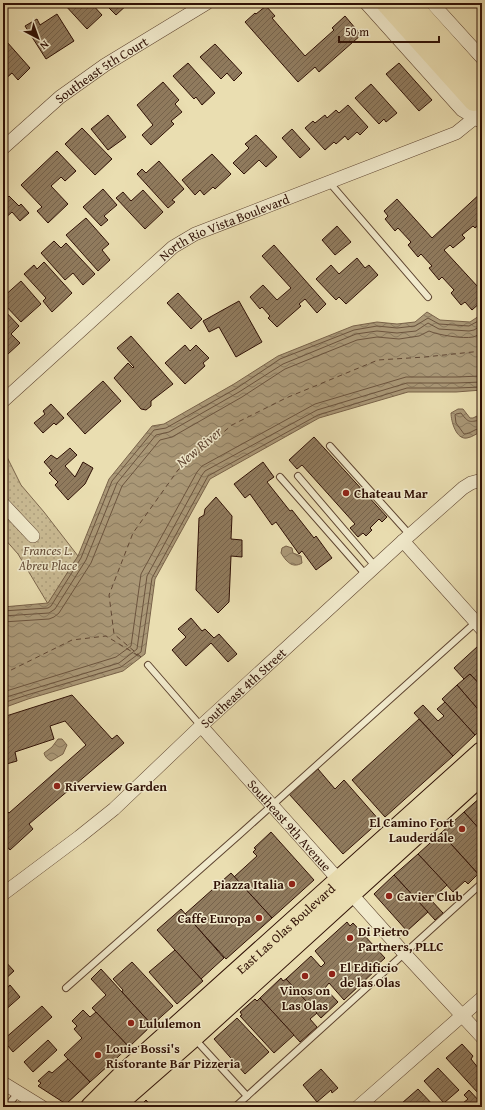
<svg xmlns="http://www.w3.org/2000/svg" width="485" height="1110" font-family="'Gentium Book Plus',serif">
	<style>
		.park { fill: url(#park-dots); stroke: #7c664c }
		.water { fill: url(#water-waves); stroke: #796249 }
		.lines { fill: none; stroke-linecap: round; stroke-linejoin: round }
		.shore { stroke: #6c543e; stroke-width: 1 }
		.ferry { stroke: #604633; stroke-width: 1; stroke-dasharray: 5 4; stroke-linecap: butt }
		.building { fill: url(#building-hatch); stroke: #2f1005 }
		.lane-casing { stroke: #5e4430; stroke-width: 8 }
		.street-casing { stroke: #5e4430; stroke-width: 14 }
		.primary-casing { stroke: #2f1005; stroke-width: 22 }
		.lane { stroke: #f1eacc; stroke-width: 6 }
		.street { stroke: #f1eacc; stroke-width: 13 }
		.primary { stroke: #eadeb1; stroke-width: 20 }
		.poi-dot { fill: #8f2418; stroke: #f1eacc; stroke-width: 1.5 }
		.labels { text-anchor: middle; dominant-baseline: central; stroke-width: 3; stroke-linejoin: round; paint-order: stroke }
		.street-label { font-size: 13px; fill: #2f1005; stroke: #f1eacc }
		.poi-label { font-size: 13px; font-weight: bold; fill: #2f1005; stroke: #f1eacc; text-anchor: start }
		.park-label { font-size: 13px; font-style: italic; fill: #654c37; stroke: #f1eacc }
		.water-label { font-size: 14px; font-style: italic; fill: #604633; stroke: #f1eacc }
	</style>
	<defs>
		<pattern id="park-dots" width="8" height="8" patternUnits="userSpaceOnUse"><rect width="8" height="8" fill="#cabb94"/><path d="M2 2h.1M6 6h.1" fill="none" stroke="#aea07e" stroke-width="1.8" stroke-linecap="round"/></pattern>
		<pattern id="water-waves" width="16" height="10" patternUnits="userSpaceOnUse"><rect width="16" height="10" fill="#aa9877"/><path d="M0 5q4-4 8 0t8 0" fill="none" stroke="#8b7b60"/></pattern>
		<pattern id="building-hatch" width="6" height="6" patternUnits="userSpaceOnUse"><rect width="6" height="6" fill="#907b5e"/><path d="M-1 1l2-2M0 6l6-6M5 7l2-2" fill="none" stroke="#76634c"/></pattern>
	</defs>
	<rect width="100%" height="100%" fill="#eadeb1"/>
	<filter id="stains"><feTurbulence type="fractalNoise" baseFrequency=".005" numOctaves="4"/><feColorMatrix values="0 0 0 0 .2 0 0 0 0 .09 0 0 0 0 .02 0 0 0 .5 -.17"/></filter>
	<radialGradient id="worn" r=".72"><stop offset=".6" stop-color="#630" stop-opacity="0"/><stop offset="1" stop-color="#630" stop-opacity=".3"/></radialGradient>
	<!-- park -->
	<path class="park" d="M3,449L21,485L44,512L78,556L48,604L18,554L3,537Z"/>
	<!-- water -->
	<g class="water">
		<path d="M427,312L440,320L470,322L482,314V390L456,392H408L319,418L210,479L155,579L145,654L123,671L28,699L3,708V607L48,603L78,556L109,479L152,426L164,424L234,384L278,356L353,326L377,322L397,324L415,322Z"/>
		<path d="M458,409H463L470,418H473L479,415L482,416V431C477,433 473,437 467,438C456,440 451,421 451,413Z"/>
		<path d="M286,546L292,548L293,553L301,556L302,563C292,569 286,561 281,553L282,548Z"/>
		<path d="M58,739H62L67,745L63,754L51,761C47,759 45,757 44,753L52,747Z"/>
	</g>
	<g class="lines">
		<!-- shore -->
		<g class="shore">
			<path d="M482,420C470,421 470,425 461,413L456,414L455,415L456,423L464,434C471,434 475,428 482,428"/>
			<path d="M3,611L48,608L51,606L81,558L112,481L154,430L166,428L237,388L280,359L354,330L377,326L397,328L415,326L428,318L439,324L469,326L482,319"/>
			<path d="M3,616L49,613L55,609L86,560L117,483L156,435L169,432L239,392L283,364L356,334L377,331L397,333L416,331L428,323L439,329L469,331L474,330L482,325"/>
			<path d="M3,622L49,619L54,617L59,613L91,563L122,486L160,440L172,437L242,397L285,369L357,340L377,337L399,339L419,336L429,331C438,335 463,339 473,337C477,336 479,334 482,332"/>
			<path d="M3,692L116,657L131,646L141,574L197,472L202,466L315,404L406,377H456L482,376"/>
			<path d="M3,698L119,663L137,649L147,576L202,475L205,471L317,410L407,383H456L482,382"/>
			<path d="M3,703L27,695L121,667L141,652L152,578L208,476L318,415L407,388H456L482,387"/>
		</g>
		<!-- ferry -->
		<g class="ferry">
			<path d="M141,657L114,634L109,595L133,533L178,470L232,425L286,398L378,360L425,357L482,351"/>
			<path d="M3,674L72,640L106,636L139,656"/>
		</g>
	</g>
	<!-- building -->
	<g class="building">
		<path d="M65,3H91L102,15L87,29L64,4Z"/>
		<path d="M104,3H129L116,15Z"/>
		<path d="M266,6L275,16L272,18L305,56L334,30L332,28L345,16L361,35L319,72L315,67L298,82L245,22L255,13L256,14Z"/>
		<path d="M57,14L74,41L46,59L25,26L37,19L40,25Z"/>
		<path d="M7,42L30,68L18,80L12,73L3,81V46Z"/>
		<path d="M215,44L242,73L234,81L227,73L221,79L200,57Z"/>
		<path d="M188,63L215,93L202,105L196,97L194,99L173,76Z"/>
		<path d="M399,63L432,100L419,111L386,74Z"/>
		<path d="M163,82L179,100L175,104L182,112L171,121L174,124L151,145L142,135L153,125L137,105Z"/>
		<path d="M371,84L397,113L386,122L384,119L379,124L355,98Z"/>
		<path d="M348,105L368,127L360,135L357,132L348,140L345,136L336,144L334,142L325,150L305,128L313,121L315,123L325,115L327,118L336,110L339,113Z"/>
		<path d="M108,115L126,137L108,150L91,129Z"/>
		<path d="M82,128L112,159L95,175L65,144Z"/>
		<path d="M292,129L310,149L300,158L282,138Z"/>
		<path d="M256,135L277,157L266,167L259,160L244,174L233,163L249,148L245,144Z"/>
		<path d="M57,151L76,171L65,181L61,177L51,186L68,204L48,223L37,211L42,207L21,185Z"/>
		<path d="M212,154L231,174L215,189L213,187L204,195L200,190L195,195L182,180Z"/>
		<path d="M159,161L184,189L172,200L175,202L168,208L137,174L142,169L146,173Z"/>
		<path d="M103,189L117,205L104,216L108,220L101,226L83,207Z"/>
		<path d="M143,190L163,212L145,229L116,198L123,192L131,201Z"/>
		<path d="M482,192V222L475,228L473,226L462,235L465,238L453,248L450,245L444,250L478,287L480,285L482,288V301L472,310L465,302L461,305L451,293L454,290L442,277L439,280L429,268L432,266L421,254L418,257L408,245L411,242L398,228L395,231L385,219L388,216L384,211L397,199L432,238Z"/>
		<path d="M9,196L19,206L21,204L29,213L20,221L12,212L3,220V202Z"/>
		<path d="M86,218L109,244L102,250L110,260L98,271L66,235Z"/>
		<path d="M337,226L351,242L335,255L322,240Z"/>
		<path d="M54,241L61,248L66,243L95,274L83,285L73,273L65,280L41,253Z"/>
		<path d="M274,245L326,304L317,313L305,299L299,304L301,306L277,327L268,318L270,316L262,307L260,309L250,297L263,285L277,300L291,288L262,256Z"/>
		<path d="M357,258L365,268L369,265L378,275L346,304L339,297L336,300L316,279L331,265L339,274Z"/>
		<path d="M44,262L72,293L52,312L43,301L46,298L24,274L34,265L37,269Z"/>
		<path d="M21,281L41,304L21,322L3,303V297Z"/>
		<path d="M178,293L202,319L191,329L167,303Z"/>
		<path d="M239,301L262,342L236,357L219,327L209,332L203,321Z"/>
		<path d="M3,309L19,326L11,334L20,343L8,354L3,348Z"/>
		<path d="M131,336L173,384L151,401V406L146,410L141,409L114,378L128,363L133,368L134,367L117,348Z"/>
		<path d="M185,345L190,351L196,345L209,358L203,363L205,366L185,384L165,363Z"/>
		<path d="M103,381L121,401L85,434L67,414Z"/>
		<path d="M51,404L64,418L56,425L54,423L43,433L34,423L45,414L43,411Z"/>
		<path d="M314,437L387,517L382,522L379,519L370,528L372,530L366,536L363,533L358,537L350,528L355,524L302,465L297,469L289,460Z"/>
		<path d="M70,448L77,455L65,466L75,477L83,462L93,468L85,484L68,500L55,485L58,482L49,473L52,471L44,462L51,455L57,459Z"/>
		<path d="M263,462L274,477L267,482L290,511L292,510L314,538L316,536L332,558L316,570L302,551L299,554L276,522L272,525L250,494L245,498L234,484Z"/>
		<path d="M216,497L232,516L231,539L242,540V557L231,556L229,602L218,613L196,590L199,518L204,515L205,509Z"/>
		<path d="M191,618L202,631L205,629L214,638L219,634L237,654L228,662L211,643L186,666L172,650L186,637L178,629Z"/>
		<path d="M478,646L482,650V687L470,674L464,679L454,668Z"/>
		<path d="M470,674L482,687V714L457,685Z"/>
		<path d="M457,685L482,714V729L475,735L442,699Z"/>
		<path d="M72,695L112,739L117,735L124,743L29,824L33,829L10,850L3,842V807L9,813L86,745L65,721L50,726L54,739L15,752L17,761L3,765V717Z"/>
		<path d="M445,702L475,735L453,756L414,713L423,705L438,721L444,716L437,709Z"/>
		<path d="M419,719L453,756L385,817L352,780Z"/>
		<path d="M318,769L335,789L344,780L380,821L343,854L289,794Z"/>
		<path d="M482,796V832L464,812Z"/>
		<path d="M464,812L482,832L481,877L441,833Z"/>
		<path d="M271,832L314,880L272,918L234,877L257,856L253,852L256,849L254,848Z"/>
		<path d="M441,833L478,874L468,884L465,881L453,892L418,854Z"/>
		<path d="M418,854L447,885L431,900L443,913L435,920L394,875Z"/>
		<path d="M231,873L272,918L226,959L185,914Z"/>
		<path d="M394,875L428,912L407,931L374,894Z"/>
		<path d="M181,909L224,958L201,979L157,930Z"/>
		<path d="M347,922L350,926L353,923L385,958L375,967L377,969L344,1000L329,983L325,988L338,1002L321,1018L286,979L311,956L321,967L325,963L315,951Z"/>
		<path d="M175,950L203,981L177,1004L149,972Z"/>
		<path d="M4,960L14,971L3,981V961Z"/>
		<path d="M132,962L173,1006L152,1025L122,992L123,990L113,979Z"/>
		<path d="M101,969L152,1025L129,1047L92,1008L106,995L91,979Z"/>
		<path d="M281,978L283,981L286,979L317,1013L310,1019L317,1027L300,1042L260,998Z"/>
		<path d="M10,985L20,997L3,1012V991Z"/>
		<path d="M260,998L294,1035L274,1053L240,1016L242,1015L240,1012L255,999L257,1001Z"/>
		<path d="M42,1006L52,1017L13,1052L3,1040Z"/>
		<path d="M83,1010L90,1017L96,1012L129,1047L90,1082L64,1055L82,1038L74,1029L77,1026L72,1021Z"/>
		<path d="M237,1018L269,1052L245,1074L214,1039Z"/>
		<path d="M48,1040L57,1050L33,1072L24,1062Z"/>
		<path d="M462,1044L473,1056L471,1059L479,1069L482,1066V1090L478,1093L446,1058Z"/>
		<path d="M68,1059L90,1082L66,1104L38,1086L41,1083L38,1081L49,1071L52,1073Z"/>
		<path d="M438,1068L459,1090L444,1103L424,1081Z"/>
		<path d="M321,1069L338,1088L332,1093L331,1090L317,1102L303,1085Z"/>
		<path d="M418,1089L434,1106L437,1103L440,1107H405L402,1103Z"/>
		<path d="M469,1090L481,1103L476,1107H458L468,1099L464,1095Z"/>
		<path d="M146,1100L152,1107H139Z"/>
	</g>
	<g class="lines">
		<defs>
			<g id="lane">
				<path d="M329,182L428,297"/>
				<path d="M330,446L410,535"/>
				<path d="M298,476L375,566"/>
				<path d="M280,477L366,575"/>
				<path d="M148,665L201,726"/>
				<path d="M66,988L239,835L476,622"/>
				<path d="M194,1038L247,1096"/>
				<path d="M7,1106L19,1092"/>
				<path d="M235,1107L482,883"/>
				<path d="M481,1107L482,1106"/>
			</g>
			<g id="street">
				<path d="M366,3L462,110L482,122"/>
				<path d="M432,3L482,58"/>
				<path id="s1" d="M3,148L60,97L105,65L207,3"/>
				<path id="s2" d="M3,401L173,247L195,234L456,133L482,112"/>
				<path d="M3,504L33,536"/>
				<path d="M403,541L482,629"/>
				<path id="s3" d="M201,726L405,954L482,1037"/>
				<path id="s4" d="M3,894L79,837L114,809L201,726L403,541L463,488L471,483L482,480"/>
				<path d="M3,1083L42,1107"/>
				<path d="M358,1107L482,998"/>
			</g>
			<g id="primary">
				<path d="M386,3L474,101"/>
				<path d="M410,3L482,83"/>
				<path id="s5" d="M91,1107L126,1072L482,752"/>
				<path d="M113,1107L193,1037L482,774"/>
			</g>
		</defs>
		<!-- lane casing -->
		<use href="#lane" class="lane-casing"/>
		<!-- street casing -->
		<use href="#street" class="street-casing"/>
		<!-- primary casing -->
		<use href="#primary" class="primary-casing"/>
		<!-- lane -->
		<use href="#lane" class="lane"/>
		<!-- street -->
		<use href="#street" class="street"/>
		<!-- primary -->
		<use href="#primary" class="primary"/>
	</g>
	<!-- markers -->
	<g class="poi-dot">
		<circle cx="346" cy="493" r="4"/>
		<circle cx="57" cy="786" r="4"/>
		<circle cx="462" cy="829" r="4"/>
		<circle cx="292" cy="884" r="4"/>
		<circle cx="389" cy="896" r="4"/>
		<circle cx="259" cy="918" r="4"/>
		<circle cx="350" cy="938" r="4"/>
		<circle cx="332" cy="974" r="4"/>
		<circle cx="305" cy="976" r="4"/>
		<circle cx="131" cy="1023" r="4"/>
		<circle cx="98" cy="1055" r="4"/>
	</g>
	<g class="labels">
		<!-- street labels -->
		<g class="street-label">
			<text stroke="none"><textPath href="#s1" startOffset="126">Southeast 5th Court</textPath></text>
			<text stroke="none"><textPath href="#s2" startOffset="284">North Rio Vista Boulevard</textPath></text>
			<text stroke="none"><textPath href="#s4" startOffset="317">Southeast 4th Street</textPath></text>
			<text stroke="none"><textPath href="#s3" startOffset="133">Southeast 9th Avenue</textPath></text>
			<text stroke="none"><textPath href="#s5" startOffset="264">East Las Olas Boulevard</textPath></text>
		</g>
		<!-- poi labels -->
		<g class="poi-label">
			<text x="354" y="493">Chateau Mar</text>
			<text x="65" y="786">Riverview Garden</text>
			<text x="454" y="822" text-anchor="end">El Camino Fort<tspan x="454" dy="15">Lauderdale</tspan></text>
			<text x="284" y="884" text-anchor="end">Piazza Italia</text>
			<text x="397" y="896">Cavier Club</text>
			<text x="251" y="918" text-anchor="end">Caffe Europa</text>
			<text x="358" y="931">Di Pietro<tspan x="358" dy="15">Partners, PLLC</tspan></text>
			<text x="340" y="967">El Edificio<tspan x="340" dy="15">de las Olas</tspan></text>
			<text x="305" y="990" text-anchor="middle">Vinos on<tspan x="305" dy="15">Las Olas</tspan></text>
			<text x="139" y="1023">Lululemon</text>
			<text x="106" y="1048">Louie Bossi's<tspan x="106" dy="15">Ristorante Bar Pizzeria</tspan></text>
		</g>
		<!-- park labels -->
		<g class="park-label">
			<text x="48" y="550">Frances L.<tspan x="48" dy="15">Abreu Place</tspan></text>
		</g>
		<!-- water labels -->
		<g class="water-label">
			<text transform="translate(199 447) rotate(-40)">New River</text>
		</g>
	</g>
	<!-- margin -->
	<rect width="485" height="1110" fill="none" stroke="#eadeb1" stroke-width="16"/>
	<rect x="4" y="4" width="477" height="1102" fill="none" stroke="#2f1005" stroke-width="2"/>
	<rect x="8" y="8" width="469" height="1094" fill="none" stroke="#2f1005"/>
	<!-- north arrow -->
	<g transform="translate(38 38) rotate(139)" stroke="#f1eacc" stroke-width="3" paint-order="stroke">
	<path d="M0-3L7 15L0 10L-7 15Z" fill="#2f1005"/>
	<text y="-6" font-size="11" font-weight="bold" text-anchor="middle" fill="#2f1005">N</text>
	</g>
	<!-- scale -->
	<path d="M339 36v6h100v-6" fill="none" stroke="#2f1005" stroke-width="2"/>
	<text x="345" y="36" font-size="12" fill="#2f1005" stroke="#f1eacc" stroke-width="3" paint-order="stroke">50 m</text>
	<rect width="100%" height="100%" filter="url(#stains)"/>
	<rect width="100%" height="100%" fill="url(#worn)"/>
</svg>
